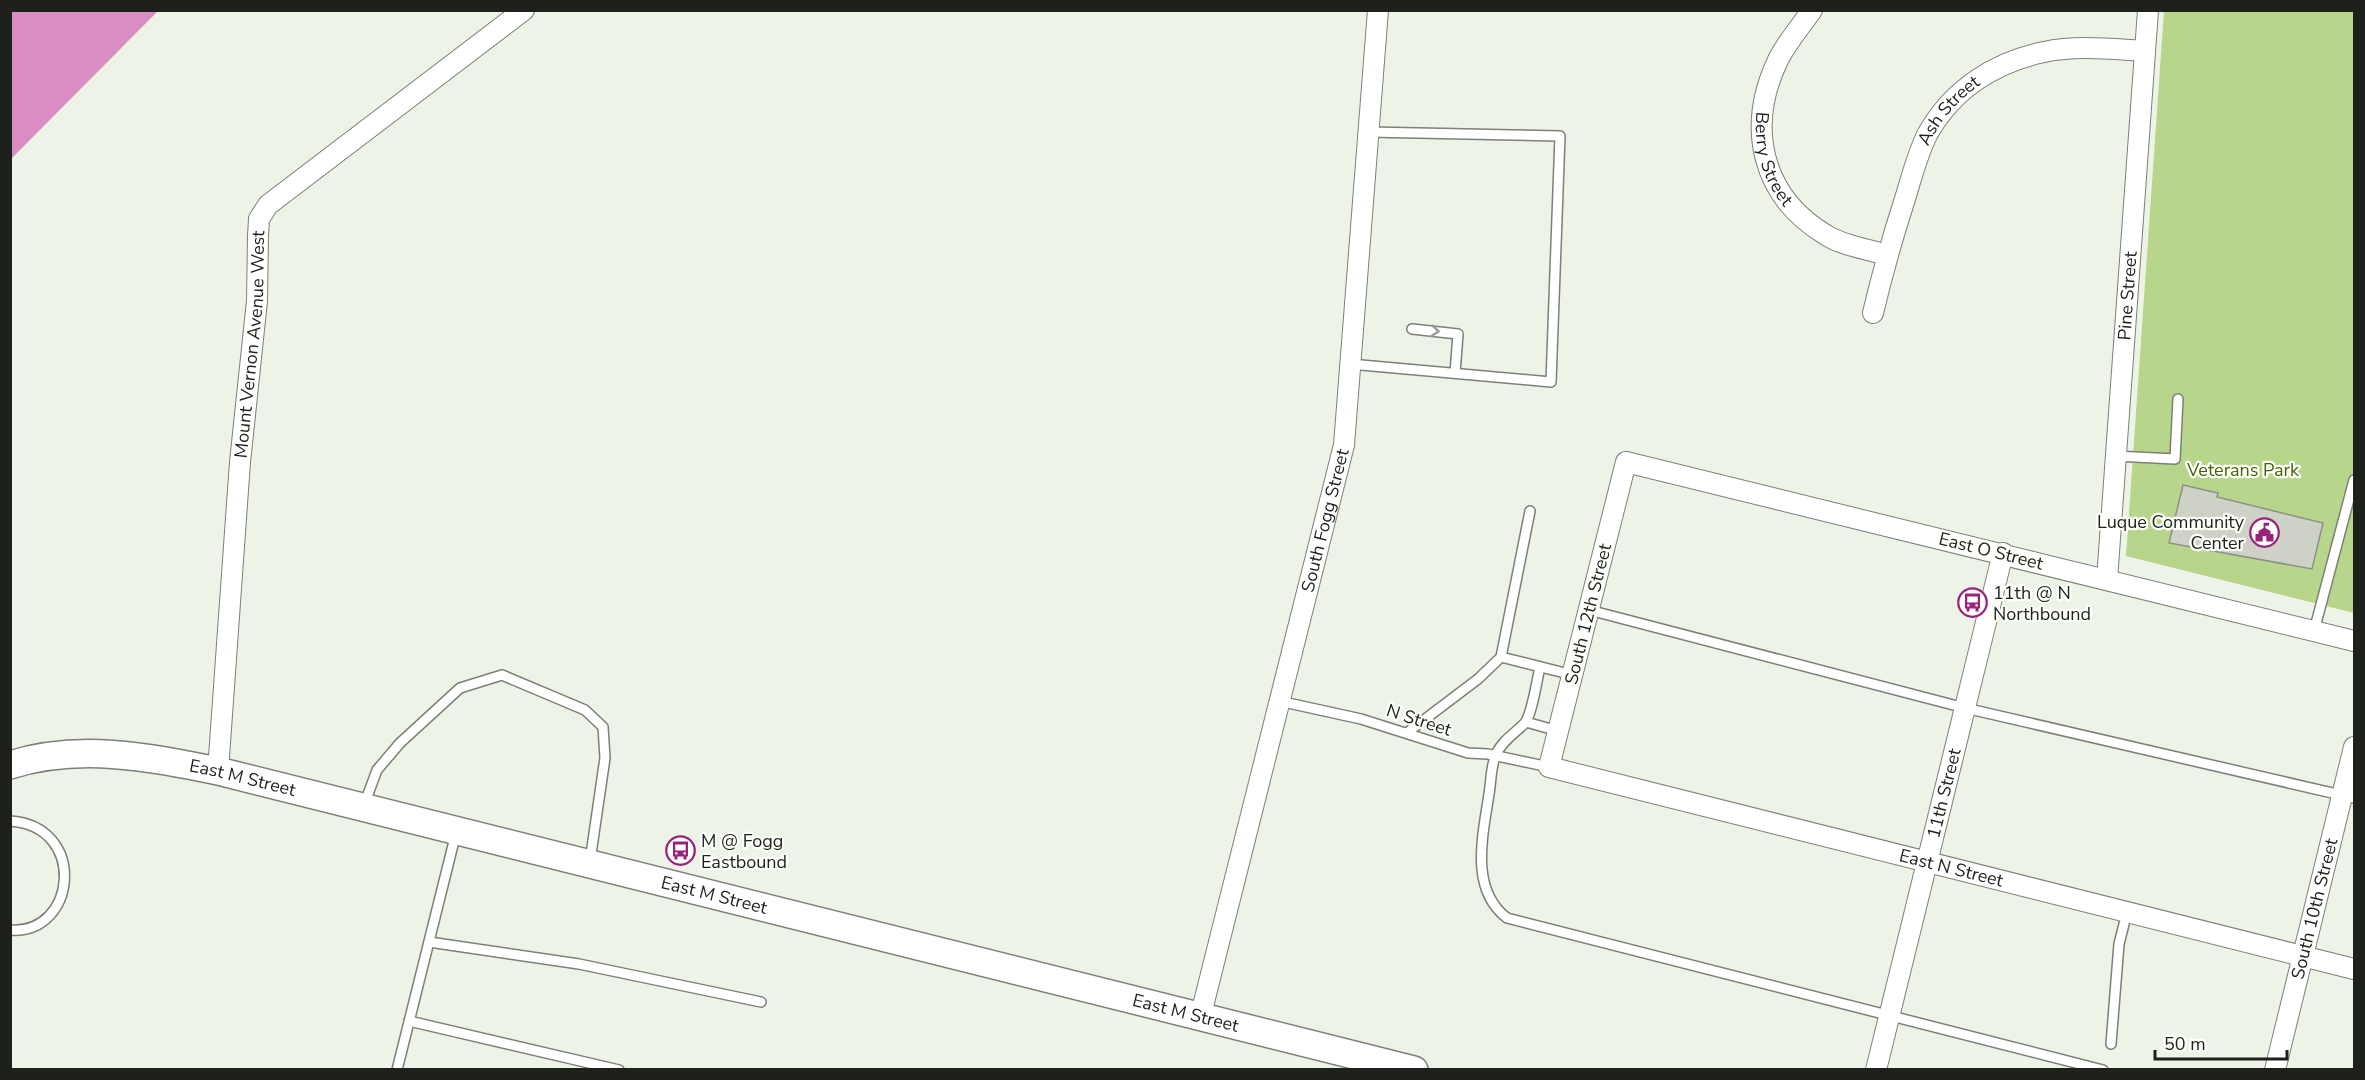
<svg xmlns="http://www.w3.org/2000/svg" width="2365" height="1080" font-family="'Nunito Sans',sans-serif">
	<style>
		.green { fill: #b8d58c }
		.water { fill: #d98dc0 }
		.building { fill: #cdd1c6; stroke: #8c9086; stroke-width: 1.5 }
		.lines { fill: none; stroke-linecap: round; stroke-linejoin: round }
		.lane-casing { stroke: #7c8076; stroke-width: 12 }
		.street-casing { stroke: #7c8076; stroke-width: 22 }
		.secondary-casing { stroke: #7c8076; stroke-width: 30 }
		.lane { stroke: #fff; stroke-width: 9 }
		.street { stroke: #fff; stroke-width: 20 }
		.secondary { stroke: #fff; stroke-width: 27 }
		.oneway { stroke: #9a9b99 }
		.labels { text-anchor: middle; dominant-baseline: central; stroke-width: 4.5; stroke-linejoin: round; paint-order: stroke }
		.street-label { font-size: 18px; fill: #1e201c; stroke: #fdfffa }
		.park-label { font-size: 18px; fill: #476102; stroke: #fdfffa }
		.poi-label { font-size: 18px; fill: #1e201c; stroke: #fdfffa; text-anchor: start }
	</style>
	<rect width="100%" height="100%" fill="#eef3e7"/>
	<!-- green -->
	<path class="green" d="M2164,11H2354V613L2126,556Z"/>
	<!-- water -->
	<path class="water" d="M11,10L158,11L11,159L10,11Z"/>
	<!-- building -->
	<path class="building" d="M2183,485L2218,493L2217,497L2323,523L2312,569L2169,543Z"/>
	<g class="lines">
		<defs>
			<g id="lane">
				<path d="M1412,329L1458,334L1455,373"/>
				<path d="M1350,364L1551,382L1560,136L1369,132"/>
				<path d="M2115,456L2175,459L2178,399"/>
				<path d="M1589,610L1965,708L2354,798"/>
				<path d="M2314,631L2354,480"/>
				<path d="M1501,657L1573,675"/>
				<path d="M1540,667C1537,679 1532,716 1524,724C1514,734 1503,740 1496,754C1491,765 1491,782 1489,794C1483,835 1469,889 1507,918L2103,1070"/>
				<path d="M1279,701L1361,719L1468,753L1488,754L1549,767"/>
				<path d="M1526,722L1558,731"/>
				<path d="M1408,732L1478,679L1501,657L1530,511"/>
				<path d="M364,805L377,770L400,743L460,688L502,675L585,710L603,727L605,758L590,861"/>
				<path d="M10,821C88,826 77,935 10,930"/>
				<path d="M429,942L579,964L761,1002"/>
				<path d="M409,1021L619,1070"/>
				<path d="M2111,1044L2119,944L2127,912"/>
				<path d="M397,1070L456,833"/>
			</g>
			<g id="street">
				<path id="s1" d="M1812,10C1801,26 1787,42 1778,60C1746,127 1761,196 1826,235C1843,246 1868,249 1887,255"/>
				<path id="s2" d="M1873,313C1882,275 1892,239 1904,202C1911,180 1917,154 1928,133C1953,89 1995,62 2044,52C2077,45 2111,49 2145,51"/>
				<path id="s3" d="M2107,580L2148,10"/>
				<path id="s4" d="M2354,641L1626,462L1549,767L2354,969"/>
				<path id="s5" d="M218,771L240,462L257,301L258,236L259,219L268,205L524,10"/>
				<path id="s6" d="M1200,1018L1344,445L1378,10"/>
				<path id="s7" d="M1876,1070L2003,553"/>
				<path id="s8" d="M2275,1070L2354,747"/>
			</g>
			<g id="secondary">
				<path id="s9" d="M10,765C80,743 148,757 218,771L1414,1070"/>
			</g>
		</defs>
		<!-- lane casing -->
		<use href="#lane" class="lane-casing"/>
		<!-- street casing -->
		<use href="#street" class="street-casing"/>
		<!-- secondary casing -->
		<use href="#secondary" class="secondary-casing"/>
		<!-- lane -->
		<use href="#lane" class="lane"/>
		<!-- street -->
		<use href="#street" class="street"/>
		<!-- secondary -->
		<use href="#secondary" class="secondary"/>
	</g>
	<!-- one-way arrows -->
	<defs><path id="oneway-chevron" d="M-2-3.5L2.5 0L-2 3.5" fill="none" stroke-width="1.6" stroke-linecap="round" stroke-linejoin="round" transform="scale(1.5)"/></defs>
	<use class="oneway" href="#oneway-chevron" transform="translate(1435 331) rotate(5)"/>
	<!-- icons -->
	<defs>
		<symbol id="civic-ring" viewBox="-11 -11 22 22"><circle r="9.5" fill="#fdfffa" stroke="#99227d" stroke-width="1.5"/><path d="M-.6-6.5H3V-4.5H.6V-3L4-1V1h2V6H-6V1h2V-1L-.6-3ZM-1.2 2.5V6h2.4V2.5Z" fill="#99227d"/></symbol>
		<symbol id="bus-ring" viewBox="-11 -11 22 22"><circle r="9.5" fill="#fdfffa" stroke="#99227d" stroke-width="1.5"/><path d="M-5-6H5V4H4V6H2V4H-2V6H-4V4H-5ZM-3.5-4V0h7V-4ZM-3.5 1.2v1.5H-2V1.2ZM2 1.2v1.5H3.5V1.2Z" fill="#99227d"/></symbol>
	</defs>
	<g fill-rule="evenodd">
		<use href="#civic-ring" x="2248" y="516" width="33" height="33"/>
		<use href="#bus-ring" x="1956" y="586" width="33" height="33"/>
		<use href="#bus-ring" x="664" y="834" width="33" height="33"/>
	</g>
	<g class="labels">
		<!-- street labels -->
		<g class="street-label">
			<text stroke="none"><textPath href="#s2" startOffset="219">Ash Street</textPath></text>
			<text stroke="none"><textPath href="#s1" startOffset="164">Berry Street</textPath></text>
			<text stroke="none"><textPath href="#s3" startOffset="285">Pine Street</textPath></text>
			<text stroke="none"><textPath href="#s5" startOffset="428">Mount Vernon Avenue West</textPath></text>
			<text stroke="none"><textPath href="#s6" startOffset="513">South Fogg Street</textPath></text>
			<text transform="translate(1991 551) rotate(14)">East O Street</text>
			<text transform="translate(1588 614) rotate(-76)">South 12th Street</text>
			<text transform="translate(1419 720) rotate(18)">N Street</text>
			<text stroke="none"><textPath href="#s9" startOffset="236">East M Street</textPath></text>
			<text stroke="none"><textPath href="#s7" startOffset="285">11th Street</textPath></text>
			<text stroke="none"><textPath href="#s4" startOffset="1479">East N Street</textPath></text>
			<text stroke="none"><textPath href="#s9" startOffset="722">East M Street</textPath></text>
			<text stroke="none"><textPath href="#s8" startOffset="166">South 10th Street</textPath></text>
			<text stroke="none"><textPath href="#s9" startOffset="1208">East M Street</textPath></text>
		</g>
		<!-- park labels -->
		<g class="park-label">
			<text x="2243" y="470">Veterans Park</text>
		</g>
		<!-- poi labels -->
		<g class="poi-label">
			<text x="2244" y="522" text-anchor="end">Luque Community<tspan x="2244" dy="21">Center</tspan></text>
			<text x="1993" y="593">11th @ N<tspan x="1993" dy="21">Northbound</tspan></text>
			<text x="701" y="841">M @ Fogg<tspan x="701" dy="21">Eastbound</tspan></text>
		</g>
	</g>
	<!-- border -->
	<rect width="2365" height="1080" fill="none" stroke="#1e201c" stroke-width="24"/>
	<!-- scale -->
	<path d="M2155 1050v9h132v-9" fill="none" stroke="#1e201c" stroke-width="3"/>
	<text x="2164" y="1050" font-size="18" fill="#1e201c" stroke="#fdfffa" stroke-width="4.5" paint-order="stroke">50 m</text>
</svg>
